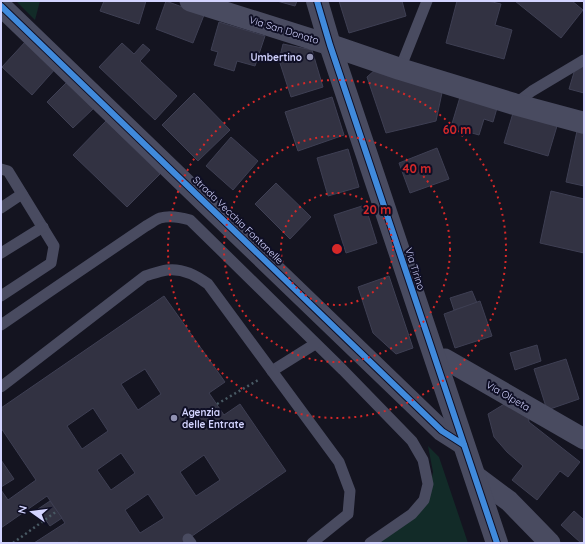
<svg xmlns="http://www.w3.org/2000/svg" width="585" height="544" font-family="Quicksand,sans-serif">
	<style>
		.green { fill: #122b28 }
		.building { fill: #323242; stroke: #3e3f53; fill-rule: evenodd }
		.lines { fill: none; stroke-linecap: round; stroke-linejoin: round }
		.path { stroke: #495a64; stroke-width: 2.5; stroke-dasharray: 2 3; stroke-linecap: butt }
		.service { stroke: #494b60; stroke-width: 11 }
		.minor { stroke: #494b60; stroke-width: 21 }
		.tertiary { stroke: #494b60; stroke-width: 22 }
		.cycleway-casing { stroke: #0f0f25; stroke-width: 8 }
		.cycleway { stroke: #408adc; stroke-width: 6 }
		.ring { fill: none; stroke: #d62828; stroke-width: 2; stroke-dasharray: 2 4 }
		.poi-dot { fill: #9091b1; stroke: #0f0f25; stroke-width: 1.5 }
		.labels { text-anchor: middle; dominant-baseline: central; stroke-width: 4; stroke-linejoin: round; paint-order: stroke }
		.street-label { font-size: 10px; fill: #d3d4ff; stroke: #0f0f25 }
		.poi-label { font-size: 10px; font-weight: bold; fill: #d3d4ff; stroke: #0f0f25; text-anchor: end }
		.centre { fill: #d62828; stroke: #0f0f25; stroke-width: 2 }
		.ring-label { font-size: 12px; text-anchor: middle; font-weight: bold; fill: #d62828; stroke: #0f0f25; stroke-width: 4; stroke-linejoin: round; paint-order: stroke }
	</style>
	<rect width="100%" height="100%" fill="#141420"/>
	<!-- green -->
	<g class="green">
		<path d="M16,1H40L35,20Z"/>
		<path d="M428,446L439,457L468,543H374L428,496L433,472Z"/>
	</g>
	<!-- building -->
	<g class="building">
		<path d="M104,1H146L139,24L100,11Z"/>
		<path d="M166,1L204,15L193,43L156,29Z"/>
		<path d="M277,1H297L295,6Z"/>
		<path d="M339,1H402L406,16L349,33Z"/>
		<path d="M457,1H488L501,4L495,25L512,30L504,59L446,43Z"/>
		<path d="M515,1H572L583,10L561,38Z"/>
		<path d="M219,22L265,36L255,66L237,61L234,71L214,65L218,52L211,50Z"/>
		<path d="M26,41L56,68L32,95L2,67Z"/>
		<path d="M122,43L134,54L143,44L150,50L140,61L177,96L155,120L99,67Z"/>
		<path d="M283,44L312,50L323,87L291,97L279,60Z"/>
		<path d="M584,63V93L569,89L575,69Z"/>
		<path d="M376,69L443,88L436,121L386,133L367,77Z"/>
		<path d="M68,81L94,108L73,128L47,102Z"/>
		<path d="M194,93L230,130L198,161L162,125Z"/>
		<path d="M332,97L344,135L298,151L285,112Z"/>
		<path d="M460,97L497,108L493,122L484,119L479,135L451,127Z"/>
		<path d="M513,113L557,126L548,156L504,143Z"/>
		<path d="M106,121L160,174L127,207L73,155Z"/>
		<path d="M577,131L584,132V186L566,182Z"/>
		<path d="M231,137L258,161L233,190L206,166Z"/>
		<path d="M437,148L449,179L410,193L399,163Z"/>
		<path d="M348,149L359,187L328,196L317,158Z"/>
		<path d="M276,183L311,217L290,239L255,204Z"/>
		<path d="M551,191L584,199V253L540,243Z"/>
		<path d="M365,205L377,243L346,253L334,215Z"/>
		<path d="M389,276L413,348L396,354L373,333L358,287Z"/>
		<path d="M472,291L477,303L454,310L450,298Z"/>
		<path d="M164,296L225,382L209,393L224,415L240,404L286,471L182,543H78V542L34,543L65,523L47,496L1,528V490L8,500L36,480L1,428V408ZM145,369L161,394L138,410L121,384ZM93,408L108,431L82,449L67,426ZM121,453L135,473L111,490L97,470ZM204,455L220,480L196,496L180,472ZM148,494L164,518L140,533L125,510Z"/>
		<path d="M480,301L492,336L455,348L444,314Z"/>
		<path d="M537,345L541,361L515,370L510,353Z"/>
		<path d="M566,359L579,399L547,410L534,369Z"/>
		<path d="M506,403L528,414L529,422L580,462L568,477L560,471L537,500L512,480L523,466L507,452L494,437L488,414Z"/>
		<path d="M1,460L14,479L1,487Z"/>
		<path d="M50,501L62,518L50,526L38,509Z"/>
		<path d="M574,511L584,520V543H581L561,525Z"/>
	</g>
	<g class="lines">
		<!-- path -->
		<g class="path">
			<path d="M217,404L260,379"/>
			<path d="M13,543L57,511"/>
		</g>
		<!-- service -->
		<g class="service">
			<path d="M400,69L427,1"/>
			<path d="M515,104L532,91L584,60"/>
			<path d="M1,169L8,171L54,246L51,263L1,296"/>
			<path d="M1,208L22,194"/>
			<path d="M1,253L43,227"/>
			<path d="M1,325L49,292L146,226C150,224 155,220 160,218C170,215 180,217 190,220L343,370L412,441L423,460L428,484L424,500L412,514L370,543"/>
			<path d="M272,371L315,344"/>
			<path d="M1,387L145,276C152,274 160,271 167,270C182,268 196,275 208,284L339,462L350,491L348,514L312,543"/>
			<path d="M188,539L191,543"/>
		</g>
		<!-- minor -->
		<g class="minor">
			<path d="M190,1L330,45"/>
			<path d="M1,6L442,431L464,445"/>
			<path d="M436,361L445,359L584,439"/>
			<path d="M474,475L509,501L550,543"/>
		</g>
		<!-- tertiary -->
		<g class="tertiary">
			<path d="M317,1L330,45L497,543"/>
			<path d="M330,45L400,69L514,104L584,123"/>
		</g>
		<defs>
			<g id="cycleway">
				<path d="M317,1L330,45L497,543"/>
				<path d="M1,6L442,431L464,445"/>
			</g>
		</defs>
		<!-- cycleway casing -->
		<use href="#cycleway" class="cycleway-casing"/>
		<!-- cycleway -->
		<use href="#cycleway" class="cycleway"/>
	</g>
	<!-- distance rings -->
	<g class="ring">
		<circle cx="337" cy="249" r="56"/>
		<circle cx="337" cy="249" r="113"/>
		<circle cx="337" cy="249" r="169"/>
	</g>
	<!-- markers -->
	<g class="poi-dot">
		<circle cx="310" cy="57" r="4"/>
		<circle cx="174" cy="418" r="4"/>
	</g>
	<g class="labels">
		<!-- street labels -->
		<g class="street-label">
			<text transform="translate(284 30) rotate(17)">Via San Donato</text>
			<text transform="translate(238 220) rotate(44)">Strada Vecchia Fontanelle</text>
			<text transform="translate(415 269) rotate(72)">Via Tirino</text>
			<text transform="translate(508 396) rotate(30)">Via Olpeta</text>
		</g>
		<!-- poi labels -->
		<g class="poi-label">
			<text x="302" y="57">Umbertino</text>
			<text x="182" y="412" text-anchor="start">Agenzia<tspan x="182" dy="12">delle Entrate</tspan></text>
		</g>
	</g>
	<circle cx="337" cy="249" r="6" class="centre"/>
	<g class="ring-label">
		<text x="457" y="134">60 m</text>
		<text x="417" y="173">40 m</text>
		<text x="377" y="214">20 m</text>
	</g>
	<!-- border -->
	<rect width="585" height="544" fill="none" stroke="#d3d4ff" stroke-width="4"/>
	<!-- north arrow -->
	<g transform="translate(32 512) rotate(284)" stroke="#0f0f25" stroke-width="3" paint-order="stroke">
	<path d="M0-3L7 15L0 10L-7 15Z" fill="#d3d4ff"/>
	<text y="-6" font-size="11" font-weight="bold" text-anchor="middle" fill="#d3d4ff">N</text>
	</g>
</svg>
